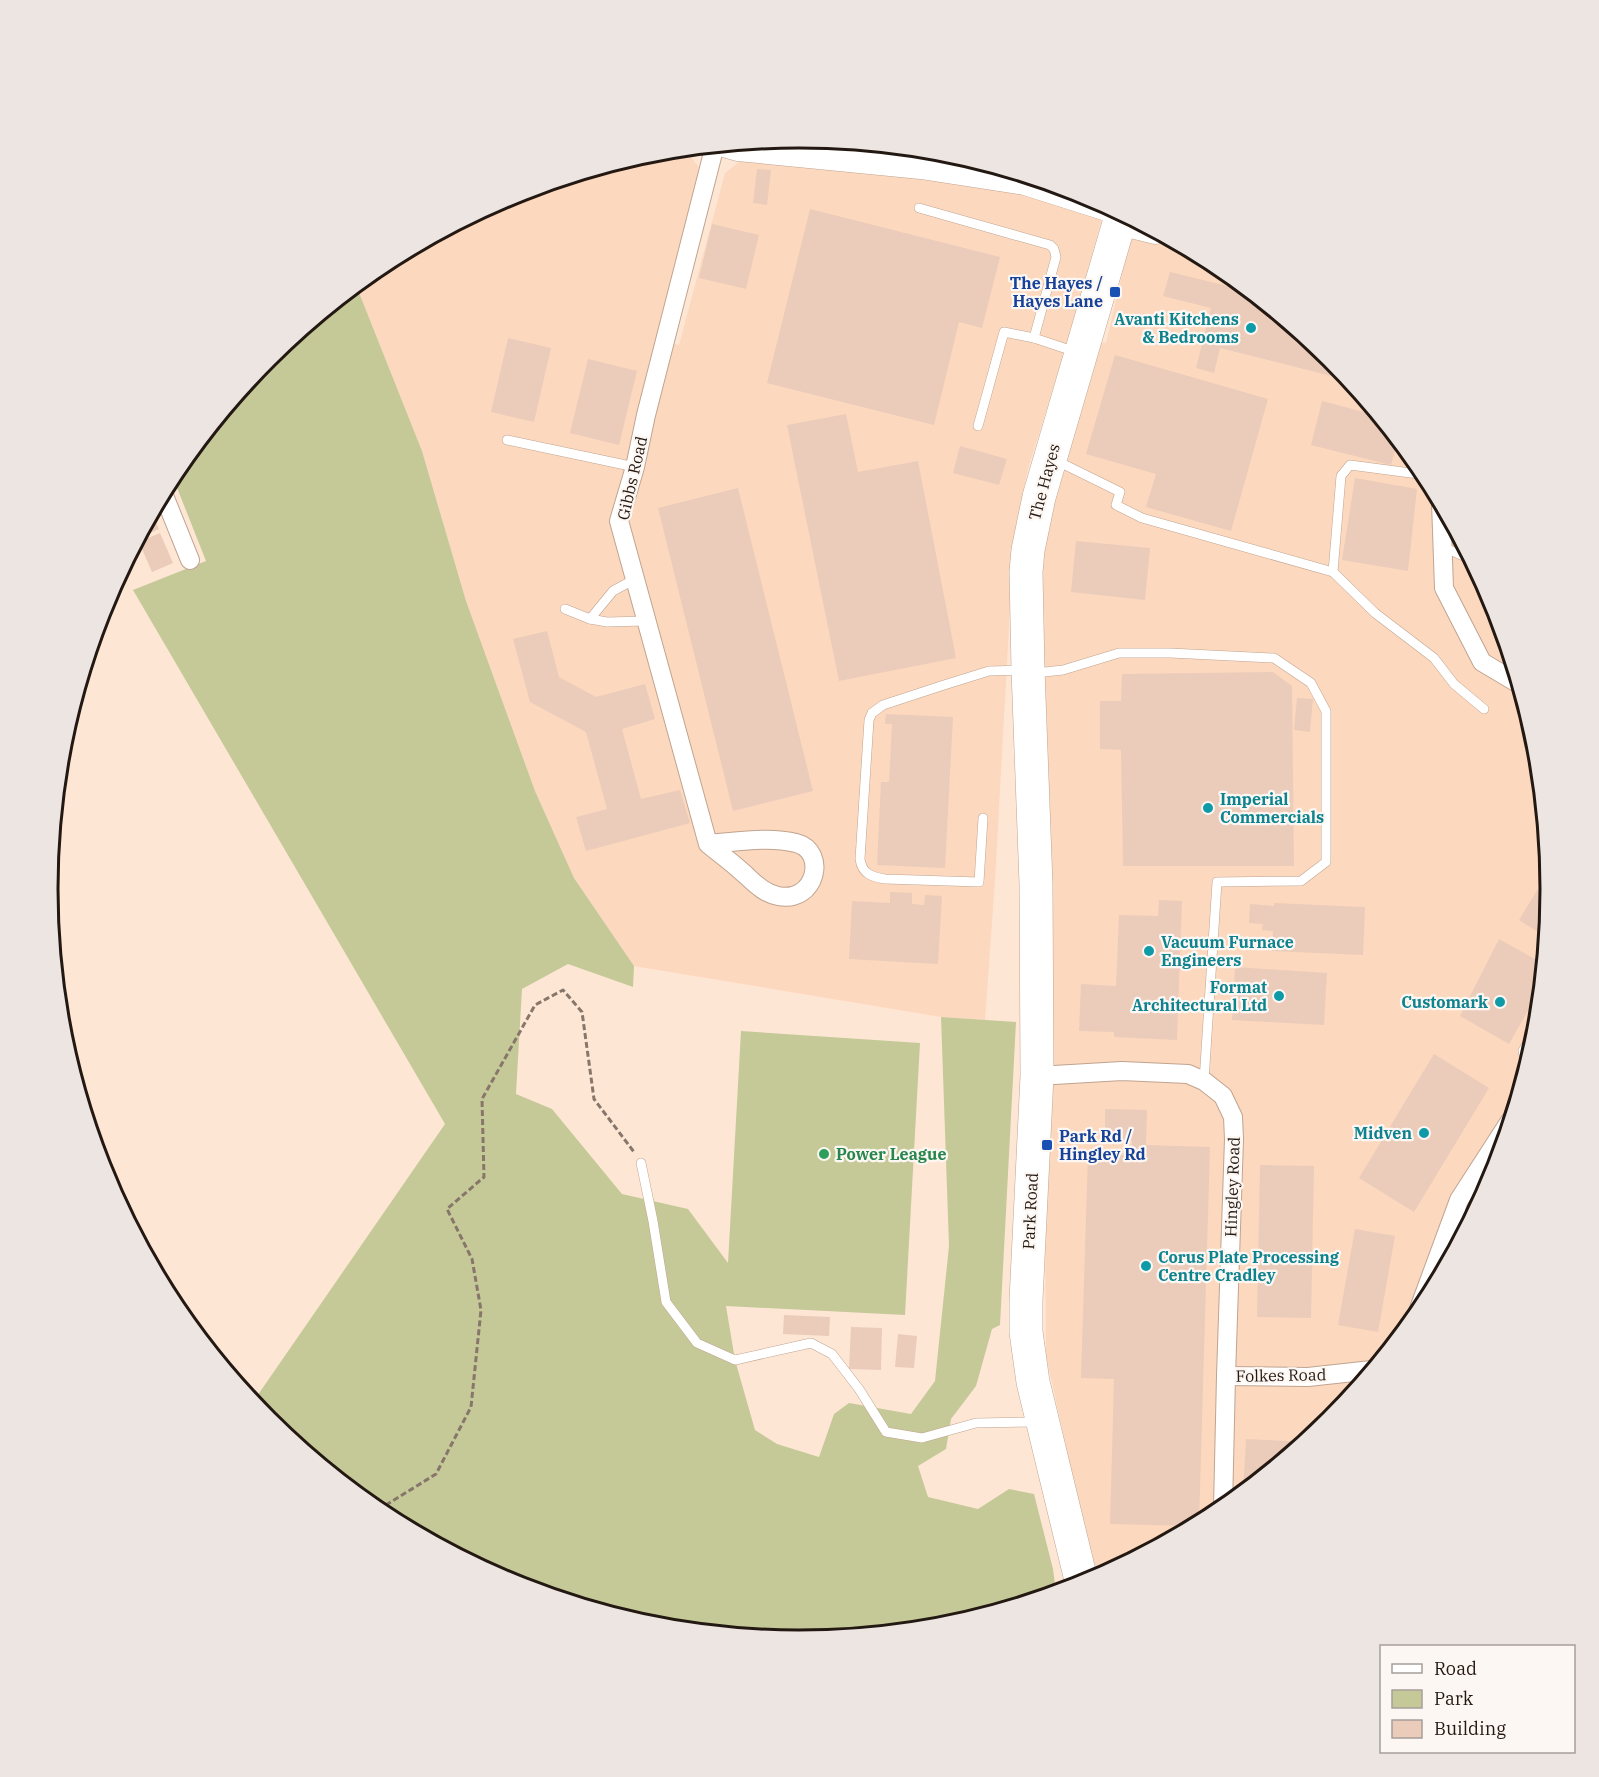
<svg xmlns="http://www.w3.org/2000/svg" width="1599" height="1777" font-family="'IBM Plex Serif',serif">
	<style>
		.built { fill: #fcd8be }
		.green { fill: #c5c998 }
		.building { fill: #ebcbba }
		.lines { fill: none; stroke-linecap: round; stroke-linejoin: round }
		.lane-casing { stroke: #c0a490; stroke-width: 10 }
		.street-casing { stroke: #c0a490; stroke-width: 20 }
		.secondary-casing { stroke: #c0a490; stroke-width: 27 }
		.highway-casing { stroke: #c0a490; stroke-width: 34 }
		.path { stroke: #87766a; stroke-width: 3; stroke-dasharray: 6 3; stroke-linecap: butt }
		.lane { stroke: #fff; stroke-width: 9 }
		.street { stroke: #fff; stroke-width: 18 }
		.secondary { stroke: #fff; stroke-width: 26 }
		.highway { stroke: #fff; stroke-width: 33 }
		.transit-dot { fill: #1a4fb4; stroke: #fdf7f3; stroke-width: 2 }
		.culture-dot { fill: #0f9aa8; stroke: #fdf7f3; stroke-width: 2 }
		.leisure-dot { fill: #2e9e5b; stroke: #fdf7f3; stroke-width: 2 }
		.labels { text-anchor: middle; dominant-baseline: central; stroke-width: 4.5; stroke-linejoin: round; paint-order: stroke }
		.transit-label { font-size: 16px; font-weight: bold; fill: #164399; stroke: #fdf7f3; text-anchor: end }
		.culture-label { font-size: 16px; font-weight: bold; fill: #0d838f; stroke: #fdf7f3; text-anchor: end }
		.street-label { font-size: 16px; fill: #241912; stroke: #fdf7f3 }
		.leisure-label { font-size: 16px; font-weight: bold; fill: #27864d; stroke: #fdf7f3; text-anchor: start }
		.rim { fill: none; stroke: #241912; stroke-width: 3 }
	</style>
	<rect width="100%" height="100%" fill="#fee6d5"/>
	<!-- built -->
	<g class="built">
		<path d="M800,137L946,152L1087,194L1106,204L1069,336L1028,469L1014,536L995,881L985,1020L941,1017L634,966L574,878L535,791L466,601L422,451L356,285L382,263L512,194L653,151L684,148L701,170L657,339L679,345L725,173L742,160L747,142Z"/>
		<path d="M1131,236L1198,253L1217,264L1331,357L1425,471L1494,601L1537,742L1551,889L1536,1035L1494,1176L1424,1306L1331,1420L1217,1514L1095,1579L1046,1355L1040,565L1051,494L1099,342L1106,343Z"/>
	</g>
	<!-- green -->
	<path class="green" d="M356,285L422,451L466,601L535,791L574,878L634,966L633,987L568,964L522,989L516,1094L552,1109L622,1194L688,1209L728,1263L741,1031L920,1043L905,1315L726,1306L735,1360L755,1430L777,1444L819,1457L834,1414L849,1403L911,1414L935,1381L949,1246L941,1017L1016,1022L1000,1325L992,1329L976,1386L951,1419L946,1449L918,1466L928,1497L978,1509L1009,1489L1034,1494L1053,1569L1056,1592L946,1626L799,1640L653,1625L512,1583L382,1513L268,1420L253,1402L445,1124L133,590L206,561L172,475L175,471L268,357Z"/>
	<!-- building -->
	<g class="building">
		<path d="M757,169L771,170L767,205L753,203Z"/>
		<path d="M810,209L1000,257L982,328L959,322L934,425L767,383Z"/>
		<path d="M712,224L759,235L746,289L699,278Z"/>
		<path d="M1170,272L1252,292L1331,357L1351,381L1220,348L1214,373L1196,368L1211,308L1163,296Z"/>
		<path d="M508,338L551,348L534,422L491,412Z"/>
		<path d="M1115,355L1268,399L1231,531L1146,507L1156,474L1086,454Z"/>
		<path d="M588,359L637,371L619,445L570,433Z"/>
		<path d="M1322,401L1379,416L1398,439L1391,465L1311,445Z"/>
		<path d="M846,414L858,472L918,461L956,658L839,681L787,425Z"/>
		<path d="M960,446L1007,459L999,485L953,473Z"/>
		<path d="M1355,478L1417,489L1408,571L1342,560Z"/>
		<path d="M738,488L813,791L733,811L658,508Z"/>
		<path d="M152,514L159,529L139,538Z"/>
		<path d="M160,533L173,563L152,572L139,542Z"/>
		<path d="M1076,541L1150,548L1145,600L1071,592Z"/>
		<path d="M547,631L559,677L596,697L645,684L655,719L622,729L641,799L680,790L690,823L586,851L576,817L607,809L586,732L530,702L513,639Z"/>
		<path d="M1273,672L1292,686L1294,866H1123L1121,750L1100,749V701H1121L1122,674Z"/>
		<path d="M1297,698L1313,699L1310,732L1294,730Z"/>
		<path d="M886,714L953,717L945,868L877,865L881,782H889L892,724H885Z"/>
		<path d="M1549,871L1551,889L1546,937L1519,920Z"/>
		<path d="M890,892L912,893V904L924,905L925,895L942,896L938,964L849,959L852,901L890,903Z"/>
		<path d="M1159,900L1182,901L1177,1040L1114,1037V1032L1079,1031L1081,984L1116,986L1119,915L1158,916Z"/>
		<path d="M1274,903L1365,907L1363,955L1272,951L1273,931L1262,930L1263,924L1249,923L1250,904L1274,906Z"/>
		<path d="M1499,939L1544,964L1541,988L1509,1044L1460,1016Z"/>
		<path d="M1235,967L1327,973L1324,1025L1232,1020Z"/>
		<path d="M1434,1054L1489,1088L1414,1212L1359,1178Z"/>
		<path d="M1105,1109L1147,1110L1146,1145L1210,1147L1199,1523L1193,1526L1110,1524L1114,1379L1081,1378L1088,1154L1132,1155V1141L1105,1140Z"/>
		<path d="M1260,1165L1314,1166L1311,1318L1257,1317Z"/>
		<path d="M1355,1229L1395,1236L1378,1332L1338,1325Z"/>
		<path d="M784,1315L830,1317L829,1336L783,1334Z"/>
		<path d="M851,1327L882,1328L881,1370L849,1369Z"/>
		<path d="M898,1334L917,1336L914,1368L895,1367Z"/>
		<path d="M1246,1439L1304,1442L1243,1492Z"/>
	</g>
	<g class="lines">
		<defs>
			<g id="lane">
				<path d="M919,208L1050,245L1054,249L1056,257L1034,338"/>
				<path d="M978,426L1004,332L1034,338L1076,352"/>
				<path d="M507,440L635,467"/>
				<path d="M1055,460L1120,492L1116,505L1142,518L1333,572L1375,613L1434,658L1454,684L1484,709"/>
				<path d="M1443,547L1472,560"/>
				<path d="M1333,572L1341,476L1350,465L1426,475"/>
				<path d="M565,609L590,619L607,622L646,621"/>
				<path d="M590,619L613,591L635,579"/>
				<path d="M1035,673L1063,670L1119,653H1170L1274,658L1311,683L1326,711V862L1301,881L1217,882L1204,1081"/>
				<path d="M983,818L979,882L885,879C872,877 862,874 860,859L869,720L872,713L883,705L944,685L989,671L1024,670"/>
				<path d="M1529,1062L1525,1059L1523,1051L1537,1026"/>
				<path d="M641,1163L653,1221L666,1302L697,1343L735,1360L811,1343L832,1354L859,1389L886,1432L922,1438L976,1423L1037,1422"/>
				<path d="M1455,1208L1471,1219"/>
			</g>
			<g id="street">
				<path d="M163,493L190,560"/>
				<path d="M1441,502L1444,588L1482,662L1519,684"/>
				<path d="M708,844C719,853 730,861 740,870C752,880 762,893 778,896C816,904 828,851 796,843C769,836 736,842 708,844L619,521L635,467L646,415L715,145"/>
				<path d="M1037,1076L1122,1071L1188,1074L1204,1081L1223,1096L1233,1117L1234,1139L1226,1376L1223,1508"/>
				<path d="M1417,1314L1459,1200L1510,1121"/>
				<path d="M1226,1376L1308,1377L1372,1370"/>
			</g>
			<g id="secondary">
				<path d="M724,144L738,148L921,166L1025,182L1120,212"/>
				<path d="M1119,222L1155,231"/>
			</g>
			<path id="highway" d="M1082,1584L1033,1382L1026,1332V1300L1037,1076L1036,884L1028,670L1026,572L1028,550L1039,497L1122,213"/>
		</defs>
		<!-- lane casing -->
		<use href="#lane" class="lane-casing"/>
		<!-- street casing -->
		<use href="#street" class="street-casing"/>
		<!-- secondary casing -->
		<use href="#secondary" class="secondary-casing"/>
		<!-- highway casing -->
		<use href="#highway" class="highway-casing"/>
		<!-- path -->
		<path class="path" d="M378,1510L436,1474L471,1407L481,1310L472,1259L447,1209L484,1177L482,1099L535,1005L563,990L582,1012L594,1099L634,1152"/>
		<!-- lane -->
		<use href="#lane" class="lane"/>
		<!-- street -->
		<use href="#street" class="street"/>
		<!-- secondary -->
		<use href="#secondary" class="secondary"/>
		<!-- highway -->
		<use href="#highway" class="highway"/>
	</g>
	<!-- markers -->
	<g class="transit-dot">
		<rect x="1109" y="286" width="12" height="12" rx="3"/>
		<rect x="1041" y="1139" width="12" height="12" rx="3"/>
	</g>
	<g class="culture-dot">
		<circle cx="1251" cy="328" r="6"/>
		<circle cx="1208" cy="808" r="6"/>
		<circle cx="1149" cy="951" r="6"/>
		<circle cx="1279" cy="996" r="6"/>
		<circle cx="1500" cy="1002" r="6"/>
		<circle cx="1424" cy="1133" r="6"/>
		<circle cx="1146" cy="1266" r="6"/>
	</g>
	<circle class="leisure-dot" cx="824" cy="1154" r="6"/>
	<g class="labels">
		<!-- transit labels -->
		<g class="transit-label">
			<text x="1103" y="283">The Hayes /<tspan x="1103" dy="18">Hayes Lane</tspan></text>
			<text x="1059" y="1136" text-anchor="start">Park Rd /<tspan x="1059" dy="18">Hingley Rd</tspan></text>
		</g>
		<!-- culture labels -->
		<g class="culture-label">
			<text x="1239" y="319">Avanti Kitchens<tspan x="1239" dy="18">&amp; Bedrooms</tspan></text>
			<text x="1220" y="799" text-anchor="start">Imperial<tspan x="1220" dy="18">Commercials</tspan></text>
			<text x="1161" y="942" text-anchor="start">Vacuum Furnace<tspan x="1161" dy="18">Engineers</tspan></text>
			<text x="1267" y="987">Format<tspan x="1267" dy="18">Architectural Ltd</tspan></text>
			<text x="1488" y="1002">Customark</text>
			<text x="1412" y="1133">Midven</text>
			<text x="1158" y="1257" text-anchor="start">Corus Plate Processing<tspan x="1158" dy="18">Centre Cradley</tspan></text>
		</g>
		<!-- street labels -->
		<g class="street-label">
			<text transform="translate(632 478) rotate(-77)">Gibbs Road</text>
			<text transform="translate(1044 482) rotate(-75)">The Hayes</text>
			<text transform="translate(1232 1187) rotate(-88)">Hingley Road</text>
			<text transform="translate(1030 1211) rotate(-87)">Park Road</text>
			<text transform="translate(1281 1375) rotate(-1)">Folkes Road</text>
		</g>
		<!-- leisure labels -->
		<g class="leisure-label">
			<text x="836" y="1154">Power League</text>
		</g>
	</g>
	<!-- crop -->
	<path d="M0 0H1599V1777H0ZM58 889a741 741 0 1 1 1482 0a741 741 0 1 1-1482 0Z" fill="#ece5e1" fill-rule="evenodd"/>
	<path class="rim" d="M58 889a741 741 0 1 1 1482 0a741 741 0 1 1-1482 0Z"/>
	<!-- legend -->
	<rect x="1380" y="1645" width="195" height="108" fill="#fdf7f3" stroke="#a69e99" stroke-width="1.5"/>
	<rect x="1392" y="1664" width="30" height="9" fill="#ffffff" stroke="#a69e99" stroke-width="1.5"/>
	<text x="1434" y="1675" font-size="18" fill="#241912">Road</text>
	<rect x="1392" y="1690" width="30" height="18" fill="#c5c998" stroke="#a69e99" stroke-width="1.5"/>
	<text x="1434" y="1705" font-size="18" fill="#241912">Park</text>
	<rect x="1392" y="1720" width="30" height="18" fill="#ebcbba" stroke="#a69e99" stroke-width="1.5"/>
	<text x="1434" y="1735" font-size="18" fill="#241912">Building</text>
</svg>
